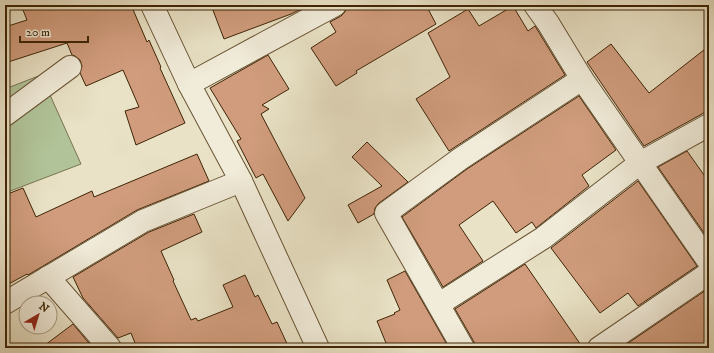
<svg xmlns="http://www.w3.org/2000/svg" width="714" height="353" font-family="'IM FELL DW Pica',serif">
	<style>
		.green { fill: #b1c499; stroke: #78744f }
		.building { fill: #d09c7d; stroke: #3e2405 }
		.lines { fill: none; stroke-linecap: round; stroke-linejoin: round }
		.minor-casing { stroke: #695435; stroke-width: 24 }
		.minor { stroke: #f1ecda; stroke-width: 22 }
	</style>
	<rect width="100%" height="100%" fill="#e9e2c6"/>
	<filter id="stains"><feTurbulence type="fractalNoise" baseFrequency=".005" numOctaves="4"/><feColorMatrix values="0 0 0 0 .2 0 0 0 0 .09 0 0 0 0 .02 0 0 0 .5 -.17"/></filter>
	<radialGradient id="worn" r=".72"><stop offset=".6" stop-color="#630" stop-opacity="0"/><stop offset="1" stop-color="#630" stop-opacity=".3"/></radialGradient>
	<!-- green -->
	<path class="green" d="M41,75L81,164L5,193V89Z"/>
	<!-- building -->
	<g class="building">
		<path d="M21,5H131L147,42L149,40L161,67L160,68L185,123L136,145L125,111L139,107L123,70L86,86L80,73L82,66L80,60L75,56L72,55L67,43L5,63V27L27,20Z"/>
		<path d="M211,5H309L291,14L224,39Z"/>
		<path d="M347,5H426L436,24L356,71L357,73L336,86L311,48L336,32L330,22L341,16L345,12Z"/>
		<path d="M513,6L528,31L535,26L565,75L449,151L416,99L450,77L428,33L468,9L479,26Z"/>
		<path d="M611,44L649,93L709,46V109L702,114L644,146L587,62Z"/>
		<path d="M268,55L289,89L262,105L269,109L261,114L305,198L288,221L263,174L256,178L237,141L241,139L210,88Z"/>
		<path d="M579,96L616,150L582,175L589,186L536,228L532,222L516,233L493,201L459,225L483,261L443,287L402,217L467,169Z"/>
		<path d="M367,142L408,182L379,203L375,208L374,214L358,223L348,205L382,186L352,157Z"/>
		<path d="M687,151L709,182V240L658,167Z"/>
		<path d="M197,154L209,181L137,210L28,275L27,274L5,286V195L23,188L36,217L92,191L94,197Z"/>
		<path d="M638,181L697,266L638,306L628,293L600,313L551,248Z"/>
		<path d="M194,214L202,232L161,251L174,280L173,281L191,320L196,318L198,321L233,307L223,285L245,275L255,297L258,295L272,324L277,322L289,348H137L131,333L118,338L83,298L73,277L149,232Z"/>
		<path d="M525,264L583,348H475L474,342L455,309Z"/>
		<path d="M405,271L449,348H388L377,321L395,314L394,313L400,310L387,280Z"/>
		<path d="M709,288V348H621Z"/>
		<path d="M73,324L93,348H41Z"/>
	</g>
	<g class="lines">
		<defs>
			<g id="minor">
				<path d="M152,5L189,84L241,181L318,348"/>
				<path d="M535,5L548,23L582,79L709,262"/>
				<path d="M189,84L335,5"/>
				<path d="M5,115L70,67"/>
				<path d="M48,277L110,348"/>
				<path d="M5,303L143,221L241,181"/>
				<path d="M439,304L543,238L640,163L709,125"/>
				<path d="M463,348L386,213L460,159L582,79"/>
				<path d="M599,348L709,273"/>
			</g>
		</defs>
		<!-- minor casing -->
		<use href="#minor" class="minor-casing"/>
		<!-- minor -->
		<use href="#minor" class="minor"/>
	</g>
	<!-- margin -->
	<rect width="714" height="353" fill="none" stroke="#e9e2c6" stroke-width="20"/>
	<rect x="6" y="6" width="702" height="341" fill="none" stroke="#3e2405" stroke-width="2"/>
	<rect x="10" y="10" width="694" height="333" fill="none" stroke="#3e2405"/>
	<!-- north arrow -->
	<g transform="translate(38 315) rotate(38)"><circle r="19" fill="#f1ecda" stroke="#a99c85"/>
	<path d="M0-3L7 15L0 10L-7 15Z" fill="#8f2418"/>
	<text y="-6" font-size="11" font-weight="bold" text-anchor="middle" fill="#3e2405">N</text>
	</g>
	<!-- scale -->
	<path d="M20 36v6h68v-6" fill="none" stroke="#3e2405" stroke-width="2"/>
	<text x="26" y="36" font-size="12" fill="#3e2405" stroke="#f1ecda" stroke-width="3" paint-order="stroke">20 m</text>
	<rect width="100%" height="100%" filter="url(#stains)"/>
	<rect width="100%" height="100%" fill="url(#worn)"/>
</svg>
